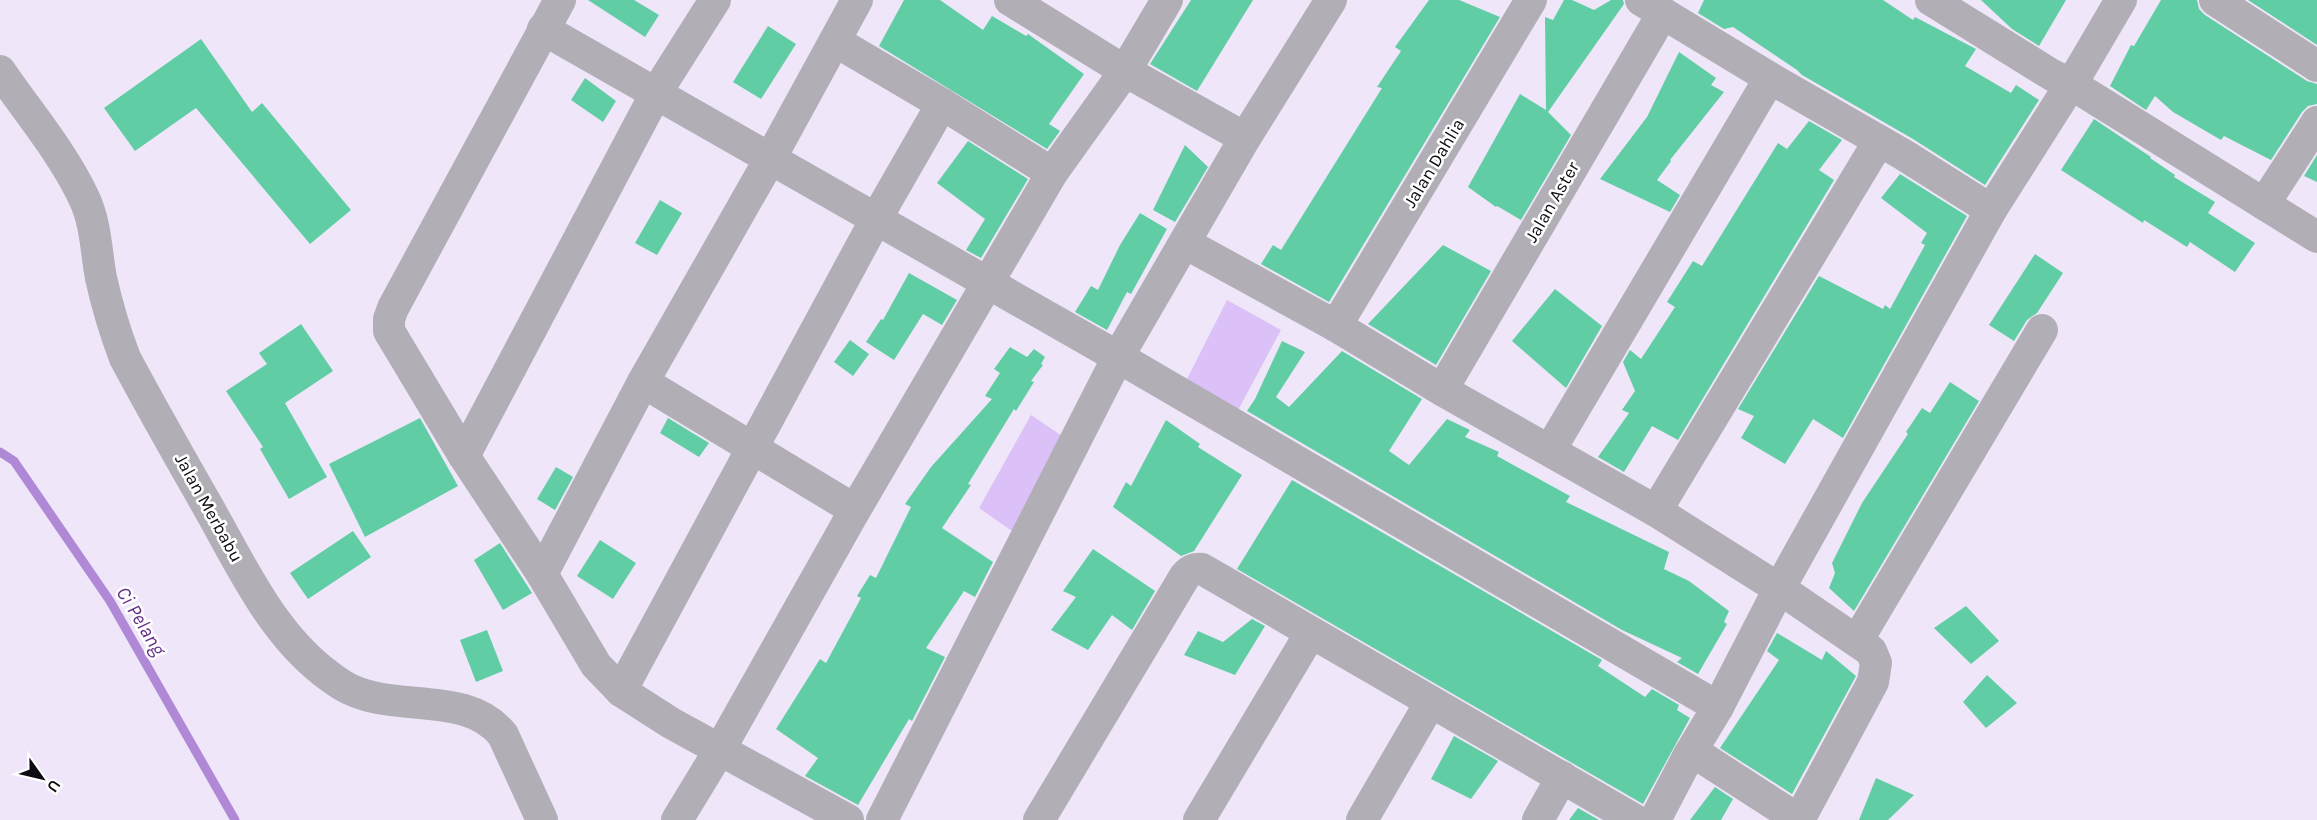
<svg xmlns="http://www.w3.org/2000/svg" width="2317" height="820" font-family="Karla,sans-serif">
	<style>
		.green { fill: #dbc1f7 }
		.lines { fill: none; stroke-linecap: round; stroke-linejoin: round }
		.stream { stroke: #b089d6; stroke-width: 9 }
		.building { fill: #61cda5 }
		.minor { stroke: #b2aeb6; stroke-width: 32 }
		.labels { text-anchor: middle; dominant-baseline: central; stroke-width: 5; stroke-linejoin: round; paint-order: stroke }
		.street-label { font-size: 18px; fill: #0e0b12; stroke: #fff }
		.water-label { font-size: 20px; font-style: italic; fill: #612e89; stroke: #fff }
	</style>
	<rect width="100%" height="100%" fill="#efe6fa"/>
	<!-- green -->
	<g class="green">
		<path d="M1227,300L1281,330L1236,414L1184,385Z"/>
		<path d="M1031,415L1080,448L1025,540L979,508Z"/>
	</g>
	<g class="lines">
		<!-- stream -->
		<path class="stream" d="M0,452L14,461L110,601L235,820"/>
	</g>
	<!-- building -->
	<g class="building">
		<path d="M588,0H634L659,15L645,37Z"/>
		<path d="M904,0H940L983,30L992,16L1026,36L1028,34L1084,74L1049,124L1060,131L1047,149L879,46Z"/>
		<path d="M1191,0H1253L1197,91L1150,64Z"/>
		<path d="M1429,0H1459L1500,17L1329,302L1261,264L1273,245L1281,250L1382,88L1377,87L1401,51L1395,47Z"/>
		<path d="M1564,0H1572L1594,10L1611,0H1623L1624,4L1548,112L1571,135L1521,220L1497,206L1496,207L1468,187L1520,94L1546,110L1545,17L1553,20Z"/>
		<path d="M1704,0H1883L1913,20L1915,17L1976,49L1965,66L2011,93L2016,85L2039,100L1985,185L1913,139L1802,75L1797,70L1733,27L1724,29L1698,13Z"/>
		<path d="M1981,0H2066L2039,46L2012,29Z"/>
		<path d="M2161,0H2197L2199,9L2205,15L2307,81L2317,84V104L2308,106L2302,112L2271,160L2224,136L2221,140L2173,112L2155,96L2146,110L2110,86L2131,45L2134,46Z"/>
		<path d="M2248,0H2317V45Z"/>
		<path d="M768,26L796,44L761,99L733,82Z"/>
		<path d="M201,39L252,112L262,103L351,210L310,244L196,108L135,151L104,108Z"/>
		<path d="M1679,52L1716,78L1711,85L1724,92L1670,160L1671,161L1657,180L1680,195L1670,212L1600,179L1647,117Z"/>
		<path d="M585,78L616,101L603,122L571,100Z"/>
		<path d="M2094,119L2151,157L2150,158L2175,175L2174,177L2215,202L2208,213L2255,243L2235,272L2190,242L2187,247L2144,220L2143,223L2061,170Z"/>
		<path d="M1809,121L1842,140L1819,170L1834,180L1678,440L1652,426L1624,472L1598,457L1629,413L1622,410L1635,391L1623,362L1630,350L1641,359L1675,307L1667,302L1693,261L1702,266L1778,143L1787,149Z"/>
		<path d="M968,141L1028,179L981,258L966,250L985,219L937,183Z"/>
		<path d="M1185,145L1208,167L1175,222L1153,210Z"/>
		<path d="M2317,155V182L2304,176Z"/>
		<path d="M1900,174L1967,216L1843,438L1813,419L1785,464L1741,438L1754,416L1738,409L1819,276L1883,309L1885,305L1890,309L1925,245L1921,243L1927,233L1881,198Z"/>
		<path d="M660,200L682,213L657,255L635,243Z"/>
		<path d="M1140,213L1167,229L1131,294L1127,292L1107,330L1075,312L1091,286L1098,290L1120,245Z"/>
		<path d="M1443,245L1491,271L1436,365L1368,324Z"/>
		<path d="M2035,254L2063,273L2037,313L2027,320L2014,341L1989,325Z"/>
		<path d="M909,273L957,300L942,325L923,314L894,360L866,342L881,319L883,320Z"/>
		<path d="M1555,289L1602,326L1566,388L1512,341Z"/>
		<path d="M301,324L333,371L285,403L327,477L289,499L260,449L263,447L226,391L267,364L259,353Z"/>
		<path d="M850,340L869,354L853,376L834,362Z"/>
		<path d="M1282,341L1305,352L1276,397L1289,407L1342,351L1422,399L1389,451L1409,465L1447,419L1470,430L1465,437L1499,452L1497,456L1570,496L1566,502L1669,552L1664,569L1689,581L1729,611L1724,622L1727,624L1698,674L1677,662L1682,658L1622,630L1247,411L1255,399Z"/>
		<path d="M1010,347L1027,357L1034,349L1045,357L1041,364L1043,365L1031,381L1034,382L1016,411L1014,409L968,484L971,485L942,528L993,562L975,597L964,591L926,648L945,657L912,721L909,719L858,805L805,776L818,758L776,729L820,659L826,663L861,598L857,596L870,575L876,578L911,507L905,504L931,467L992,399L985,396L1000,373L994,369Z"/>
		<path d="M1950,382L1979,401L1854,611L1829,588L1835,573L1832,563L1862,503L1908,434L1906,432L1922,408L1930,413Z"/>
		<path d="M420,418L458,486L365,537L329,464Z"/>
		<path d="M668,418L709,443L699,457L660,433Z"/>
		<path d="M1166,420L1200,444L1198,447L1242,475L1194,551L1181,556L1113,507L1126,482L1131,486Z"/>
		<path d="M556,467L573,477L555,510L537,499Z"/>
		<path d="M1292,480L1602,660L1598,666L1645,697L1652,689L1679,705L1677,710L1690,718L1643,804L1237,569Z"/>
		<path d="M353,531L371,557L308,599L290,573Z"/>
		<path d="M600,540L636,563L613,599L577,576Z"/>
		<path d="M500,543L532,593L503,610L474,560Z"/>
		<path d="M1093,549L1155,591L1132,630L1112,615L1088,650L1051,630L1076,597L1063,591Z"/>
		<path d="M1966,606L1999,641L1971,664L1934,628Z"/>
		<path d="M1252,619L1265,626L1235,675L1184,655L1198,631L1223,642Z"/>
		<path d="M487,630L503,671L476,682L460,640Z"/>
		<path d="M1777,633L1822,660L1826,651L1856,676L1792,794L1720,748L1779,660L1767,651Z"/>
		<path d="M1987,675L2017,703L1986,728L1963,702Z"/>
		<path d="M1454,736L1498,761L1471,799L1431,779Z"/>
		<path d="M1876,778L1914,795L1888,820H1859Z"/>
		<path d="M1715,787L1733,799L1721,820H1690Z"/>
		<path d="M1578,808L1599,820H1569Z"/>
	</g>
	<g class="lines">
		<!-- minor -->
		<g class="minor">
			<path d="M560,0L393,308L389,319V331L464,456L542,574L596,665L621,691L671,723L848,820"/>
			<path d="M1010,0L1125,71L1245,138"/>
			<path d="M1641,0L1770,78L1904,155L1991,210"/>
			<path d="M1931,0L2052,75L2071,84L2317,237"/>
			<path d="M2215,0L2317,66"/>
			<path d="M543,29L1118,357L1718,707"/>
			<path d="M835,41L942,104L1052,173"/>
			<path d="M0,71C28,112 63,153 84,198C96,223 96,251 101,278C107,305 115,332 125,358C151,407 179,456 207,505C244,570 276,644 342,685C390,715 466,688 503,735L542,820"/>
			<path d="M2264,204L2317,122"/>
			<path d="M1185,243L1336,326L1442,390L1656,511L1789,595L1871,651L1876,663L1873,682L1799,820"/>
			<path d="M1336,326L1531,0"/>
			<path d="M643,382L855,510"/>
			<path d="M1442,390L1663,13"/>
			<path d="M1550,450L1770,78"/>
			<path d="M464,456L656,93L715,0"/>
			<path d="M1656,511L1879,141"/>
			<path d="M542,574L643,382L770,159L857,0"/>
			<path d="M1857,641L2042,330"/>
			<path d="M621,691L876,219L942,104"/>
			<path d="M1689,755L1706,760L1799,820"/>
			<path d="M677,820L719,751L855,510L1052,173L1125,71L1167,0"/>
			<path d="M882,820L1118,357L1245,138L1331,0"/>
			<path d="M1039,820L1185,576C1190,570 1194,568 1202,569L1635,820"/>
			<path d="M1199,820L1310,634"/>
			<path d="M1362,820L1430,703"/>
			<path d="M1538,820L1562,777"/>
			<path d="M1655,820L1689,755L1718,707L1779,589L1991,210L2081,68L2121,0"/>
		</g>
	</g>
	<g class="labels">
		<!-- street labels -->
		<g class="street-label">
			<text transform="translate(1434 163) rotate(-59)">Jalan Dahlia</text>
			<text transform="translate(1552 202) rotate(-60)">Jalan Aster</text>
			<text transform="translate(209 508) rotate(61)">Jalan Merbabu</text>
		</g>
		<!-- water labels -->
		<g class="water-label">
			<text transform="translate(141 621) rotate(59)">Ci Pelang</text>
		</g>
	</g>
	<!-- north arrow -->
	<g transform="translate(42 778) rotate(124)" stroke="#ffffff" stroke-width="4.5" paint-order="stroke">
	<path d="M0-4.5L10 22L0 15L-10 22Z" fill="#0e0b12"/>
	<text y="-9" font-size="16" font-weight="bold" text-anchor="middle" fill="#0e0b12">U</text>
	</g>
</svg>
